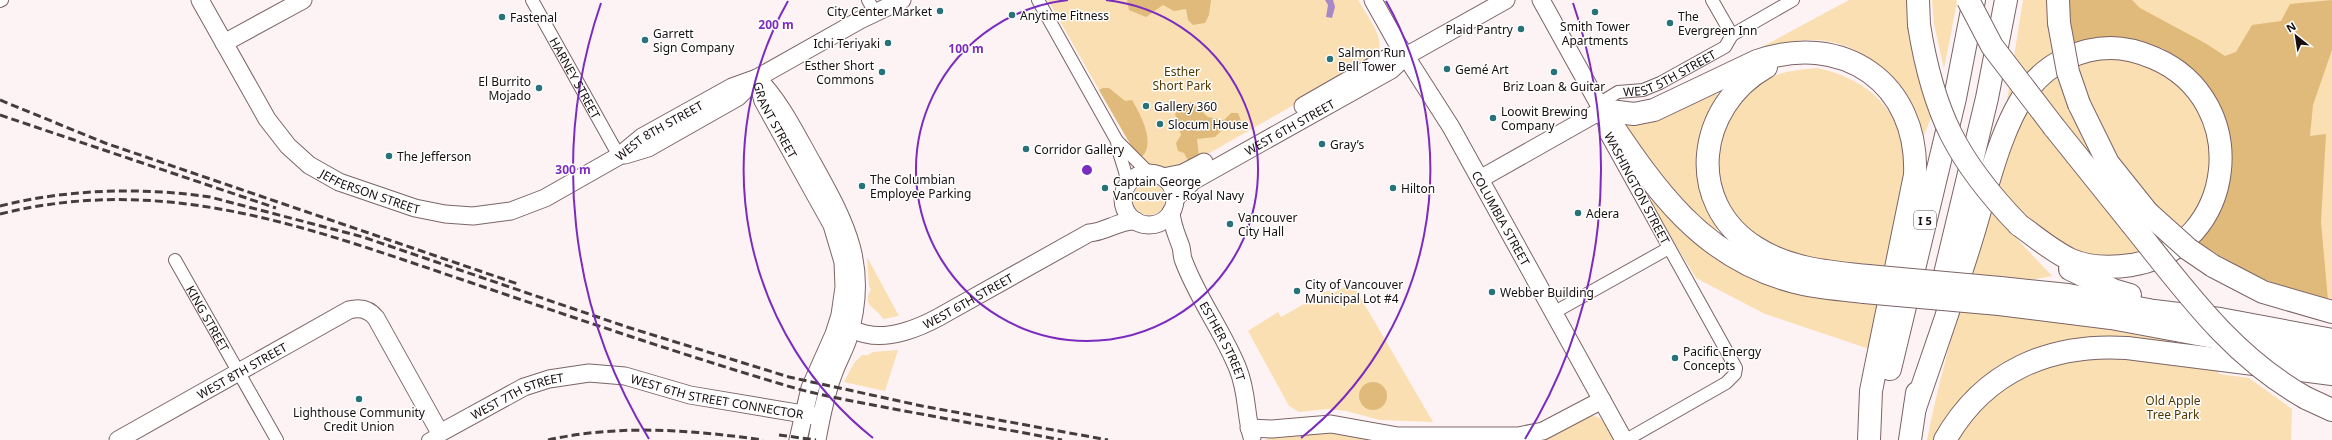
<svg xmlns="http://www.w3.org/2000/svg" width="2332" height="440" font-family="'Noto Sans',sans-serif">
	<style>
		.green { fill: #fadfb2 }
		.forest { fill: #e0ba7a }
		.water { fill: #a68ac7 }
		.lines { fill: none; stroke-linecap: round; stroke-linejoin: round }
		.street-casing { stroke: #7c6466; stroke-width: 14 }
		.secondary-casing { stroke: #7c6466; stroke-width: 19 }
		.highway-casing { stroke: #7c6466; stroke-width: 24 }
		.street { stroke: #fff; stroke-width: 12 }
		.secondary { stroke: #fff; stroke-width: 17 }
		.highway { stroke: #fff; stroke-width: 22 }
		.rail { stroke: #463c3d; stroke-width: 3; stroke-dasharray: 8 4; stroke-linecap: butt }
		.highway-bridge-casing { stroke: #7c6466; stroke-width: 24; stroke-linecap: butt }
		.highway-bridge { stroke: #fff; stroke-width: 22 }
		.ring { fill: none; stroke: #7b2cbf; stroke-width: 2 }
		.poi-dot { fill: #287279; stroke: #fff; stroke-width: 1.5 }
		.labels { text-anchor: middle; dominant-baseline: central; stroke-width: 3; stroke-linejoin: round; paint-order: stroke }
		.shield { fill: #fff; stroke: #5d5758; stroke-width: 1 }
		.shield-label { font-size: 11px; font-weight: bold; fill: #180f10 }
		.poi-label { font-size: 12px; fill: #180f10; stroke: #fff; text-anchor: start }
		.park-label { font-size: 12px; fill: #503700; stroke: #fff }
		.street-label { font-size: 12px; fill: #180f10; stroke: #fff }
		.centre { fill: #7b2cbf; stroke: #fff; stroke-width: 2 }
		.ring-label { font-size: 12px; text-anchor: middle; font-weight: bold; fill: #7b2cbf; stroke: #fff; stroke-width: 3; stroke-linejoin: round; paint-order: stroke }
	</style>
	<rect width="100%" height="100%" fill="#fef3f4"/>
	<!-- green -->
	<g class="green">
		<path d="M1048,0H1358C1365,13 1387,39 1377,54C1375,57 1371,60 1368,63L1190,164C1161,174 1154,171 1133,150Z"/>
		<path d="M1849,0H1908L1910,30L1916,69L1931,118L1922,140C1919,129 1917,113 1910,103C1884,57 1838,31 1786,43C1768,47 1751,56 1734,62Z"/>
		<path d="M1932,0H1956L1957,2L1944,69L1934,24Z"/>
		<path d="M2023,0H2050L2056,55L2011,102L2007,100Z"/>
		<path d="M2101,0H2332V301L2328,300L2239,191L2223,87Z"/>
		<path d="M2119,56L2147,65L2177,82L2197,104L2207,131L2213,160L2207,195L2188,222L2166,242L2122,257L2100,256L2080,252L2062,244L2018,208L2002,223L2052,276L2030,280L1988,277L2037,317L2220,348L2032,354L1935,440H1927C1942,364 1965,289 1989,215C2003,170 2013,119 2046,84C2063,66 2095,59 2119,56Z"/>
		<path d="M1817,68C1869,79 1904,111 1905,167C1905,193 1897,221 1892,246C1885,280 1879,315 1872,350L1765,314L1696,278L1650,203L1654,200L1682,233L1709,253L1744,273L1877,267C1843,261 1775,257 1749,234C1743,229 1739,220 1735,214C1705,168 1719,112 1764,81C1779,71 1799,70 1817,68Z"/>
		<path d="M1714,91L1719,96L1708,114L1702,135L1717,224V238L1674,202L1619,120Z"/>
		<circle cx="1149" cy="199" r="16"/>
		<path d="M867,257L899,316L883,319C877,307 861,307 871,289L869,286Z"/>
		<path d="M1352,283L1433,422L1380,420L1346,411L1327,409L1299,412L1289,406L1248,331L1278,312L1281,317L1327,291L1335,292Z"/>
		<path d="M898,350L885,391L844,382L854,363L862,355H868L873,352Z"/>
		<path d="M2123,357L2217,369L2219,374L2249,378L2292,409L2291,440H1955L1963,427L2007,384L2059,360Z"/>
		<path d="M1590,415C1605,417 1609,428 1615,440H1532Z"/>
		<path d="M1326,430L1374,440H1265L1271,437Z"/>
	</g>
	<!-- forest -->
	<g class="forest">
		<path d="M1127,0H1211L1209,15L1205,23L1193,25L1188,20L1186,9L1174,11L1163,5L1146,17L1129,10Z"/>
		<path d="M2068,0H2132L2140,8L2205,43L2225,56L2236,52L2252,25L2281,21L2290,4L2332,0V50L2313,105L2310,136L2326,134L2321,222L2328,300L2290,290L2243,270L2193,239L2202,229L2231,176L2230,148L2227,131L2211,94L2179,59L2162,48L2130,42L2073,48Z"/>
		<path d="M1103,88H1109L1125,101L1132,100C1141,115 1158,147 1139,159L1099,90Z"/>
		<path d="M1191,102L1208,117L1224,120L1231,113H1238L1242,123L1235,128L1223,129L1215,137L1197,139L1199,158L1190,164L1184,153L1178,151L1176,143L1181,135L1175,114L1183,103Z"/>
		<circle cx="1373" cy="396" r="14"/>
	</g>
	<!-- water -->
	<path class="water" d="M1325,0H1333L1335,7L1332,18L1326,17L1328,5Z"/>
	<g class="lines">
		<defs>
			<g id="street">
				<path id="s1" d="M532,0L619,156"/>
				<path d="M868,0L876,14"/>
				<path d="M1038,0L1117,141C1118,157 1127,169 1127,185"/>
				<path d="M1712,0L1732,35"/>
				<path d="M0,1L2,0"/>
				<path d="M1732,35L1793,0"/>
				<path d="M1117,141L1149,173"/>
				<path id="s2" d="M175,260L277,440"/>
				<path d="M1553,313L1669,248"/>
				<path d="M428,440L440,433"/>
				<path id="s3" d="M1626,440L1726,383L1735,374L1736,368L1606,134L1602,110L1605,100L1618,92L1643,90L1660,83L1725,47L1732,35"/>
			</g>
			<g id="secondary">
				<path id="s4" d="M200,0L267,119L288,146L309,165L339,182L415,208L445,214L473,216L511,211L545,198L619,156L642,137L732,87L757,78L860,20L902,0"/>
				<path id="s5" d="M1373,0L1396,41L1451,127L1624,440"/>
				<path d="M224,43L303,0"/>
				<path d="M757,78C781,102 796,134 813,164C847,225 870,267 848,339C844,351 837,363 833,375C825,396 821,418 817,440"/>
				<path id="s6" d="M757,78L763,101L832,225L843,262L844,287L840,315L834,334L810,388L798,440"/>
				<path d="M1303,106L1385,59L1406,56"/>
				<path d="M625,155L648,148L738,97L754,81"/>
				<circle cx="1149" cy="199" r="26"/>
				<path d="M1163,177L1183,173L1204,162"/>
				<path d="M1480,179L1602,110L1541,0"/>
				<path id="s7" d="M1175,199L1193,181L1391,70L1406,56L1506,0"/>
				<path id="s8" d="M1171,212C1172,226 1177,235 1181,247C1182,251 1182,256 1183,259C1197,298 1223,331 1238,369C1248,394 1245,414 1252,437"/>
				<path id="s9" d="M839,325C848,328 857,332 866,334C889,340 919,328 939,317L1089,233C1106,232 1119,220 1136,221"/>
				<path d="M1249,428L1272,429L1331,424L1398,436H1518L1543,431L1602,400"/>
				<path id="s10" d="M118,440L349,310C360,307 369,309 376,318L440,433L524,387L549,379L589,373L625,376L690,395L821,417"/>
			</g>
			<g id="highway">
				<path d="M1918,0L1919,25"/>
				<path d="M2058,0L2059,23"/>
				<path d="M1766,67C1697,106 1684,202 1755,247C1789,269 1829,272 1868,276"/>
				<path d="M2079,104L2108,163L2148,213"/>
				<path d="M1602,110L1634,114L1654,110L1757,61C1843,31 1919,83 1915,175L1875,371L1871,391L1869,440"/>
				<path d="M1602,110C1653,186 1700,258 1795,282C1818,288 1841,289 1864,292"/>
				<path d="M2054,127L2131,223"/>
				<path d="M2213,266L2263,292L2332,312"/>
				<path d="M2070,269L2113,290L2130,295"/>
				<path d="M2000,288L2068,295L2154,311L2220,319L2332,340"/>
				<path d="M1939,299L1987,98L2006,0"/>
				<path d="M1999,304L2111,318L2332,359"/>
				<path d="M1890,369L1955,98L1974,0"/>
				<path d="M2306,398L2332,410"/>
				<path d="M1915,408C1935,349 1956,291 1974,231C1987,188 2002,122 2030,87C2049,63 2080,48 2111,48C2126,48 2140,52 2154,58C2254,101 2237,247 2132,265C2111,268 2090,268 2071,260C2052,251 2036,237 2019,225"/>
				<path d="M1910,440L1917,393"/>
				<path d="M1945,440C1984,371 2050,343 2127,348L2332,374"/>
			</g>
		</defs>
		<!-- street casing -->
		<use href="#street" class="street-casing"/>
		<!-- secondary casing -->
		<use href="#secondary" class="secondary-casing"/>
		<!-- highway casing -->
		<use href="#highway" class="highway-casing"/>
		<!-- street -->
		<use href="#street" class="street"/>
		<!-- secondary -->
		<use href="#secondary" class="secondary"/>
		<!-- highway -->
		<use href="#highway" class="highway"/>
		<!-- rail -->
		<g class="rail">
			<path d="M0,100L105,143L518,284"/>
			<path d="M0,115L276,208"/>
			<path d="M0,206C68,189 141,187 210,197L363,237L627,327L789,377L922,406L1108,440"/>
			<path d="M0,214C169,172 314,230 472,283C575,318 677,353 781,384C816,395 853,401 889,408C947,419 1004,429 1062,440"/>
			<path d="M779,435L816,440"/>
			<path d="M548,440C619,424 692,430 763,440"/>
		</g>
		<defs>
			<g id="highway-bridge">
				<path d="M1968,0L1992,46L2054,127"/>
				<path d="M2059,23L2068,72L2079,104"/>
				<path d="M1919,25C1933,113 1957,161 2019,225"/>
				<path d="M2148,213L2188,249L2213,266"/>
				<path d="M2131,223C2185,290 2230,355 2306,398"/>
				<path d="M1868,276L2000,288"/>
				<path d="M1864,292L1999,304"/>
			</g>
		</defs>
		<!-- highway-bridge casing -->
		<use href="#highway-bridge" class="highway-bridge-casing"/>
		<!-- highway-bridge -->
		<use href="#highway-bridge" class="highway-bridge"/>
	</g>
	<!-- distance rings -->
	<g class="ring">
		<path d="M1106 0A171 171 0 1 1 1068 0"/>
		<path d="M873 438A343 343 0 0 1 788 1M1386 1A343 343 0 0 1 1301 438"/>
		<path d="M649 439A514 514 0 0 1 601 3M1573 3A514 514 0 0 1 1525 439"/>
	</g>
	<!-- markers -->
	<g class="poi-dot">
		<circle cx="940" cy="11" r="4"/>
		<circle cx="1595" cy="12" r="4"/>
		<circle cx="1012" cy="15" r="4"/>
		<circle cx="502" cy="17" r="4"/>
		<circle cx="1670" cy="23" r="4"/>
		<circle cx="1521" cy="29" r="4"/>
		<circle cx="645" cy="40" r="4"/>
		<circle cx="888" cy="43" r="4"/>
		<circle cx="1330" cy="59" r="4"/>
		<circle cx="1447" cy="69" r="4"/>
		<circle cx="882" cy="72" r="4"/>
		<circle cx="1554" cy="72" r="4"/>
		<circle cx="539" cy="88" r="4"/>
		<circle cx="1146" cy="106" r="4"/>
		<circle cx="1493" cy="118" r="4"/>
		<circle cx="1160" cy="124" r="4"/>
		<circle cx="1322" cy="144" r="4"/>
		<circle cx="1026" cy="149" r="4"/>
		<circle cx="389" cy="156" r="4"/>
		<circle cx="862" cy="186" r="4"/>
		<circle cx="1105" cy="188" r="4"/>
		<circle cx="1393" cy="188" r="4"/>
		<circle cx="1578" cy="213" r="4"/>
		<circle cx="1230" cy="224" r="4"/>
		<circle cx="1297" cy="291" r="4"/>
		<circle cx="1492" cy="292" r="4"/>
		<circle cx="1675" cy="358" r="4"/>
		<circle cx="359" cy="399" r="4"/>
	</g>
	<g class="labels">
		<!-- shield labels -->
		<rect class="shield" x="1914" y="211" width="22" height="18" rx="3"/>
		<g class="shield-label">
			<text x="1925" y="220">I 5</text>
		</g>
		<!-- poi labels -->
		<g class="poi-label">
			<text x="932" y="11" text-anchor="end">City Center Market</text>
			<text x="1020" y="15">Anytime Fitness</text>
			<text x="1678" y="16">The<tspan x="1678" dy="14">Evergreen Inn</tspan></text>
			<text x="510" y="17">Fastenal</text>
			<text x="1595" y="26" text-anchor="middle">Smith Tower<tspan x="1595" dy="14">Apartments</tspan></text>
			<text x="1513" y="29" text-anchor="end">Plaid Pantry</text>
			<text x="653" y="33">Garrett<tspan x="653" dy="14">Sign Company</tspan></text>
			<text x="880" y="43" text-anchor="end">Ichi Teriyaki</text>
			<text x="1338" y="52">Salmon Run<tspan x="1338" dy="14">Bell Tower</tspan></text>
			<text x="874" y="65" text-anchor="end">Esther Short<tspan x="874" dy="14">Commons</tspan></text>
			<text x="1455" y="69">Gemé Art</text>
			<text x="531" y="81" text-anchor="end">El Burrito<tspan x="531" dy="14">Mojado</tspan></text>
			<text x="1554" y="86" text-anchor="middle">Briz Loan &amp; Guitar</text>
			<text x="1154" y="106">Gallery 360</text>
			<text x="1501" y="111">Loowit Brewing<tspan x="1501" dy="14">Company</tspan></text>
			<text x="1168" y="124">Slocum House</text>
			<text x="1330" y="144">Gray’s</text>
			<text x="1034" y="149">Corridor Gallery</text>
			<text x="397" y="156">The Jefferson</text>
			<text x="870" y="179">The Columbian<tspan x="870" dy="14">Employee Parking</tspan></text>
			<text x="1113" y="181">Captain George<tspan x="1113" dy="14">Vancouver - Royal Navy</tspan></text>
			<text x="1401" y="188">Hilton</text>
			<text x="1586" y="213">Adera</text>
			<text x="1238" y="217">Vancouver<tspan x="1238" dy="14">City Hall</tspan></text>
			<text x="1305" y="284">City of Vancouver<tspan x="1305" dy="14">Municipal Lot #4</tspan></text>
			<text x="1500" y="292">Webber Building</text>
			<text x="1683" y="351">Pacific Energy<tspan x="1683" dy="14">Concepts</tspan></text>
			<text x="359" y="412" text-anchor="middle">Lighthouse Community<tspan x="359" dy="14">Credit Union</tspan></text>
		</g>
		<!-- park labels -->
		<g class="park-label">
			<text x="1182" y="71">Esther<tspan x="1182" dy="14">Short Park</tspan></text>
			<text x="2173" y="400">Old Apple<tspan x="2173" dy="14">Tree Park</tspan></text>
		</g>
		<!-- street labels -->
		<g class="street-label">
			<text stroke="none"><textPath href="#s3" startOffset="507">WEST 5TH STREET</textPath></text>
			<text stroke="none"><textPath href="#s1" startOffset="89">HARNEY STREET</textPath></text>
			<text stroke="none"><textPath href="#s6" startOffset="46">GRANT STREET</textPath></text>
			<text stroke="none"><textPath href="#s7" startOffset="136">WEST 6TH STREET</textPath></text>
			<text stroke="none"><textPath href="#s4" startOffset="580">WEST 8TH STREET</textPath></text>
			<text transform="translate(1637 188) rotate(62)">WASHINGTON STREET</text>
			<text stroke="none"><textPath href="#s4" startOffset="266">JEFFERSON STREET</textPath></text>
			<text stroke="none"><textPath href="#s5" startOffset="253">COLUMBIA STREET</textPath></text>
			<text stroke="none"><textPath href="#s9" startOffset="138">WEST 6TH STREET</textPath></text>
			<text stroke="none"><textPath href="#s2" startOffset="67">KING STREET</textPath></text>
			<text stroke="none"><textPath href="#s8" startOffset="140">ESTHER STREET</textPath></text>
			<text stroke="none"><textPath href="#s10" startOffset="142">WEST 8TH STREET</textPath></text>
			<text stroke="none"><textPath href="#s10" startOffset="720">WEST 6TH STREET CONNECTOR</textPath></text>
			<text stroke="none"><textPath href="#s10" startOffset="513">WEST 7TH STREET</textPath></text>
		</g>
	</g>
	<circle cx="1087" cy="170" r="6" class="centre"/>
	<g class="ring-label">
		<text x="776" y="29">200 m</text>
		<text x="966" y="53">100 m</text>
		<text x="573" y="174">300 m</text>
	</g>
	<!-- north arrow -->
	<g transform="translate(2296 36) rotate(330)" stroke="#ffffff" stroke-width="3" paint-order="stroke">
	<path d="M0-3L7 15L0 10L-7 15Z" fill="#180f10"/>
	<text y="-6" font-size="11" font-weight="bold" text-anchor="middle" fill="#180f10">N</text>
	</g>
</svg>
